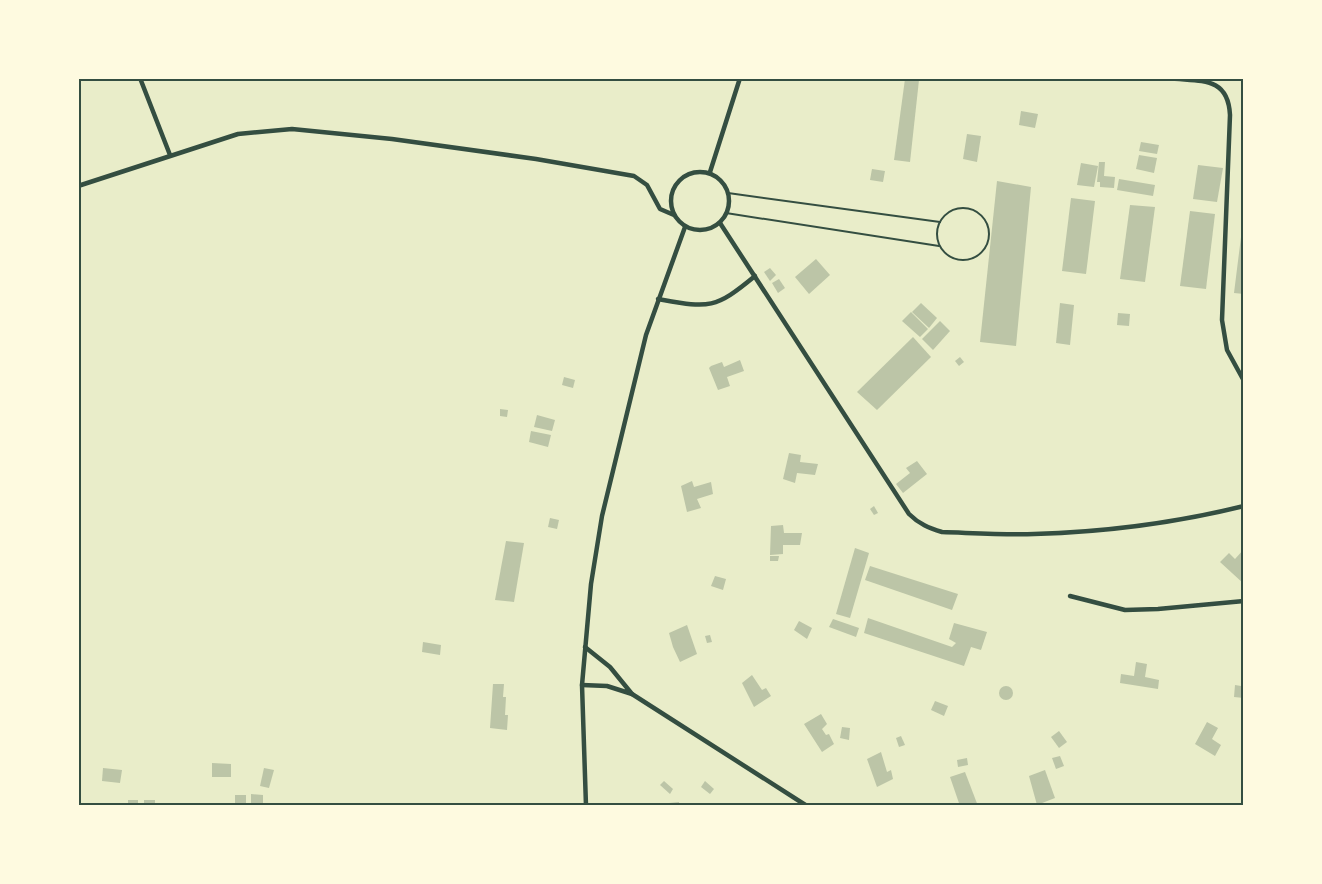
<svg xmlns="http://www.w3.org/2000/svg" width="1322" height="884" font-family="'Asap Condensed',sans-serif">
	<style>
		.building { fill: #bcc5a7 }
		.lines { fill: none; stroke-linecap: round; stroke-linejoin: round }
		.service { stroke: #344e41; stroke-width: 2 }
		.minor { stroke: #344e41; stroke-width: 4.5 }
		.neatline { fill: none; stroke: #344e41; stroke-width: 2 }
	</style>
	<rect width="100%" height="100%" fill="#e9edc9"/>
	<!-- building -->
	<g class="building">
		<path d="M905,79L919,80L910,162L894,160Z"/>
		<path d="M1021,111L1038,114L1035,128L1019,125Z"/>
		<path d="M967,134L981,136L977,162L963,159Z"/>
		<path d="M1141,142L1159,145L1157,154L1139,151Z"/>
		<path d="M1139,155L1157,158L1154,173L1136,169Z"/>
		<path d="M1099,162H1105L1104,176L1115,177L1114,188L1100,187V182H1097Z"/>
		<path d="M1081,163L1098,166L1094,187L1077,185Z"/>
		<path d="M1198,165L1223,168L1217,202L1193,199Z"/>
		<path d="M872,169L885,171L883,182L870,180Z"/>
		<path d="M1119,179L1155,185L1153,196L1117,190Z"/>
		<path d="M997,181L1031,187L1016,346L980,342Z"/>
		<path d="M1071,198L1095,201L1086,274L1062,271Z"/>
		<path d="M1130,205L1155,207L1145,282L1120,279Z"/>
		<path d="M1190,211L1215,214L1206,289L1180,286Z"/>
		<path d="M1243,221L1244,222V294L1234,293Z"/>
		<path d="M816,259L830,275L809,294L795,277Z"/>
		<path d="M770,268L776,275L770,281L764,272Z"/>
		<path d="M779,279L785,288L778,293L772,283Z"/>
		<path d="M921,303L937,318L929,328L912,312Z"/>
		<path d="M1060,303L1074,305L1070,345L1056,343Z"/>
		<path d="M911,312L928,329L920,337L902,321Z"/>
		<path d="M1118,313L1130,314L1129,326L1117,325Z"/>
		<path d="M940,321L950,331L933,350L922,339Z"/>
		<path d="M913,337L931,357L877,410L857,392Z"/>
		<path d="M960,357L964,362L959,366L955,361Z"/>
		<path d="M740,360L744,371L727,377L730,386L718,390L709,368L711,366L722,362L724,367Z"/>
		<path d="M564,377L575,380L573,388L562,385Z"/>
		<path d="M500,409L508,410L507,417L500,416Z"/>
		<path d="M537,415L555,420L552,431L534,427Z"/>
		<path d="M531,431L551,435L548,447L529,442Z"/>
		<path d="M789,453L801,455L800,462L818,464L815,475L797,473L795,483L783,479Z"/>
		<path d="M917,461L927,474L903,493L896,484L910,473L906,468Z"/>
		<path d="M692,481L694,487L711,482L713,494L697,499L701,508L687,512L681,486Z"/>
		<path d="M874,506L878,513L874,515L870,509Z"/>
		<path d="M550,518L559,520L557,529L548,527Z"/>
		<path d="M783,525L784,533H802L800,545H783V554L770,555L771,526Z"/>
		<path d="M506,541L524,543L514,602L495,600Z"/>
		<path d="M855,548L869,553L850,618L836,614Z"/>
		<path d="M1244,549V584L1220,562L1229,553L1235,559Z"/>
		<path d="M770,556H779L778,561H770Z"/>
		<path d="M870,566L958,594L952,610L865,580Z"/>
		<path d="M715,576L726,579L723,590L711,586Z"/>
		<path d="M868,618L952,647L956,643L949,639L954,623L987,632L981,650L971,647L964,666L864,633Z"/>
		<path d="M833,619L859,628L856,637L829,627Z"/>
		<path d="M799,621L812,628L807,639L794,630Z"/>
		<path d="M687,625L697,654L680,662L673,647L669,633Z"/>
		<path d="M710,635L712,642L707,643L705,636Z"/>
		<path d="M423,642L441,645L440,655L422,652Z"/>
		<path d="M1136,662L1147,664L1145,677L1159,680L1158,689L1120,683L1121,674L1134,676Z"/>
		<path d="M1242,673H1244V698L1234,697L1235,685L1241,686Z"/>
		<path d="M752,675L762,690L766,688L771,696L754,707L742,683Z"/>
		<path d="M493,684H504L503,697H506L505,715H508L507,730L490,728Z"/>
		<circle cx="1006" cy="693" r="7"/>
		<path d="M935,701L948,706L944,716L931,710Z"/>
		<path d="M821,714L827,724L822,729L826,735L829,734L834,744L822,752L804,724Z"/>
		<path d="M1207,722L1218,728L1212,739L1221,745L1215,756L1195,744Z"/>
		<path d="M842,727L850,728L849,740L840,738Z"/>
		<path d="M1059,731L1067,742L1059,748L1051,737Z"/>
		<path d="M901,736L905,745L899,747L896,738Z"/>
		<path d="M881,752L887,772L891,770L893,779L877,787L867,759Z"/>
		<path d="M1060,756L1064,766L1056,769L1052,758Z"/>
		<path d="M967,758L968,765L958,767L957,760Z"/>
		<path d="M212,763L231,764V777H212Z"/>
		<path d="M103,768L122,770L120,783L102,781Z"/>
		<path d="M264,768L274,770L269,788L260,786Z"/>
		<path d="M1045,770L1055,798L1037,805L1029,776Z"/>
		<path d="M965,772L978,806H960L950,777Z"/>
		<path d="M664,781L673,789L670,794L660,785Z"/>
		<path d="M705,781L714,789L710,794L701,787Z"/>
		<path d="M251,794L263,795V806H251Z"/>
		<rect x="235" y="795" width="11" height="11"/>
		<rect x="128" y="800" width="10" height="6"/>
		<rect x="144" y="800" width="11" height="6"/>
		<path d="M679,802V806H668L669,803Z"/>
	</g>
	<g class="lines">
		<!-- service -->
		<g class="service">
			<path d="M728,193L940,222"/>
			<circle cx="963" cy="234" r="26"/>
			<path d="M726,213L939,246"/>
		</g>
		<!-- minor -->
		<g class="minor">
			<path d="M140,78L170,155"/>
			<path d="M1168,78C1199,82 1228,75 1230,115L1222,320L1227,350L1244,381"/>
			<circle cx="700" cy="201" r="29"/>
			<path d="M710,172L740,78"/>
			<path d="M78,186L238,134L292,129L392,139L536,159L634,176L647,185L660,209L674,215"/>
			<path d="M720,223L909,514C919,524 929,528 942,532C973,533 1004,535 1034,534C1105,532 1175,523 1244,506"/>
			<path d="M658,299C709,308 714,310 755,276"/>
			<path d="M1070,596L1125,610L1158,609L1244,601"/>
			<path d="M582,685L607,686L632,694L610,667L585,647"/>
			<path d="M632,694L807,806"/>
			<path d="M586,806L582,685L591,584L602,516L646,335L685,227"/>
		</g>
	</g>
	<!-- border -->
	<rect width="1322" height="884" fill="none" stroke="#fefae0" stroke-width="159"/>
	<rect x="80" y="80" width="1162" height="724" class="neatline"/>
</svg>
